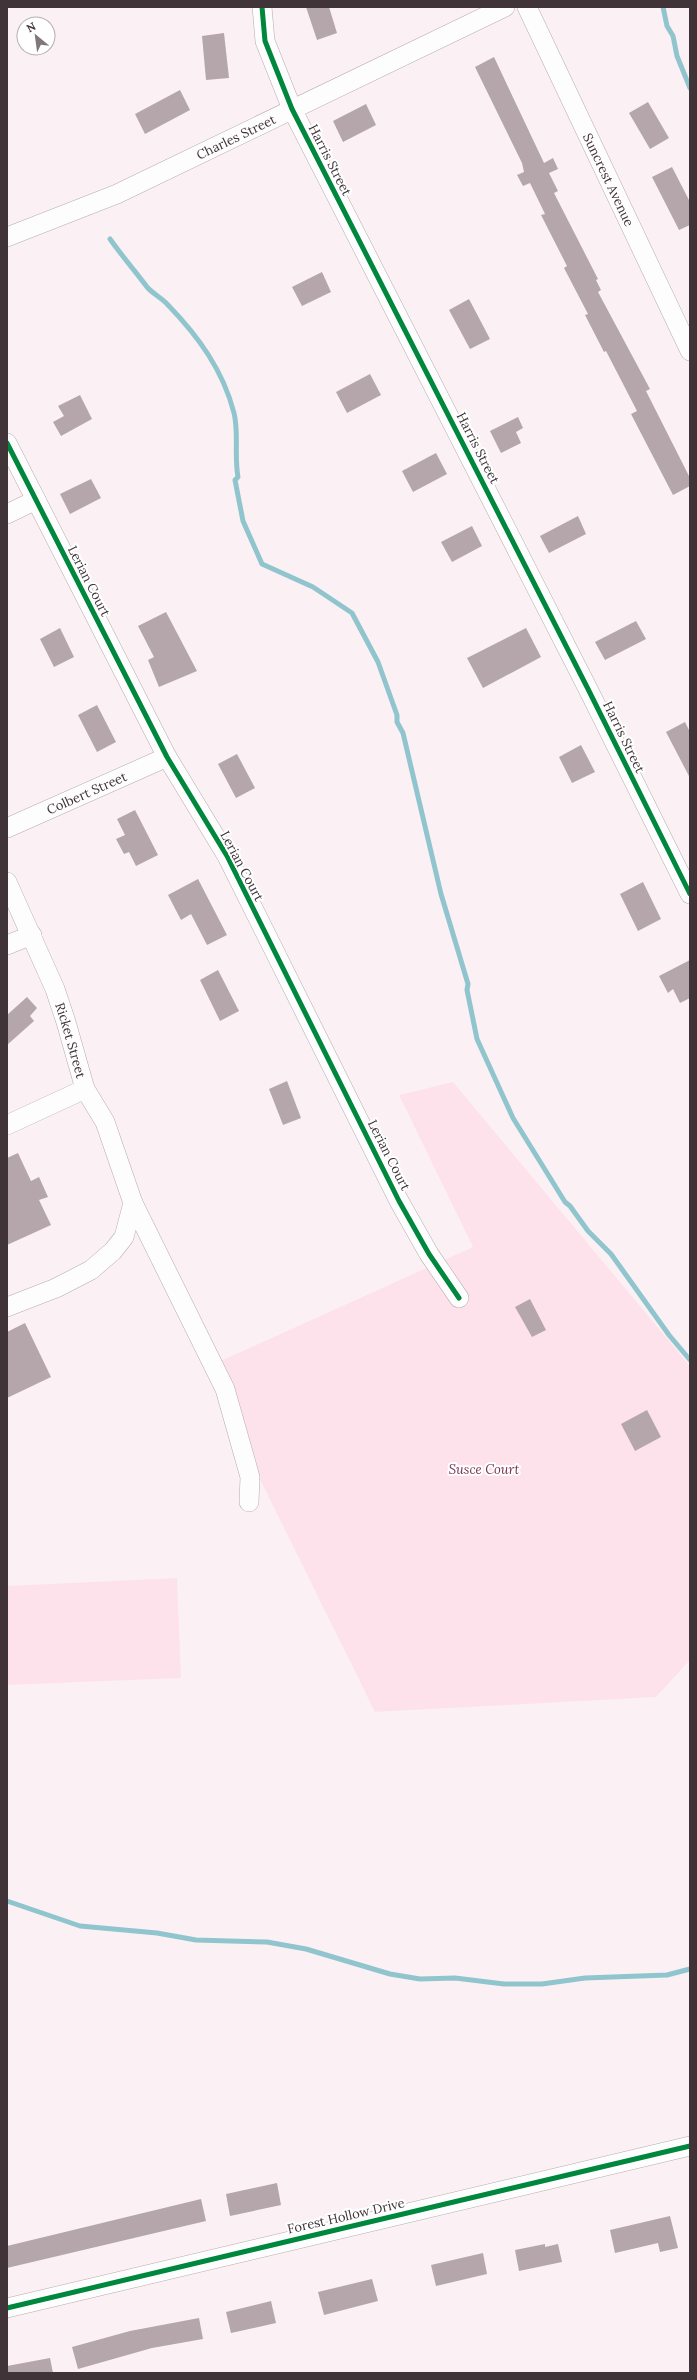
<svg xmlns="http://www.w3.org/2000/svg" width="697" height="2380" font-family="Lora,serif">
	<style>
		.green { fill: #fde2eb }
		.lines { fill: none; stroke-linecap: round; stroke-linejoin: round }
		.stream { stroke: #91c5ce; stroke-width: 5 }
		.building { fill: #b5a6ab }
		.minor-casing { stroke: #b6acaf; stroke-width: 20 }
		.minor { stroke: #fefdfd; stroke-width: 19 }
		.cycleway-casing { stroke: #fff; stroke-width: 8 }
		.cycleway { stroke: #00873e; stroke-width: 5 }
		.labels { text-anchor: middle; dominant-baseline: central; stroke-width: 4; stroke-linejoin: round; paint-order: stroke }
		.street-label { font-size: 13px; fill: #403439; stroke: #fff }
		.park-label { font-size: 13px; font-style: italic; fill: #7a3151; stroke: #fff }
	</style>
	<rect width="100%" height="100%" fill="#fbf1f4"/>
	<!-- green -->
	<g class="green">
		<path d="M453,1082L690,1366V1660L656,1697L375,1712L205,1368L473,1247L399,1095Z"/>
		<path d="M177,1578L181,1678L7,1685V1586Z"/>
	</g>
	<g class="lines">
		<!-- stream -->
		<g class="stream">
			<path d="M663,7L667,26L673,36L677,56L690,88"/>
			<path d="M110,239C122,256 135,271 147,287C153,294 162,298 168,305C198,336 223,370 234,413C239,433 234,456 238,477L235,480L243,521L262,564L313,587L352,613L378,662L397,715V722L403,733L441,894L468,984L467,990L477,1039L513,1118L565,1202L570,1206L588,1231L611,1254L669,1335L690,1360"/>
			<path d="M7,1901L80,1926L157,1933L196,1940L267,1942L306,1949L390,1974L420,1979L455,1978L504,1984H542L585,1978L667,1975L690,1969"/>
		</g>
	</g>
	<!-- building -->
	<g class="building">
		<path d="M306,7H329L337,33L317,40Z"/>
		<path d="M224,33L229,78L206,80L202,36Z"/>
		<path d="M494,57L544,163L553,158L558,169L549,173L558,191L554,193L598,279L596,280L601,290L598,292L650,389L646,391L690,478V486L673,495L631,414L637,411L606,351L604,352L585,315L588,314L564,268L567,266L541,215L545,214L530,183L523,186L517,175L524,172L522,163L475,67Z"/>
		<path d="M180,90L190,110L145,134L135,114Z"/>
		<path d="M648,102L669,138L650,149L629,113Z"/>
		<path d="M366,104L376,125L343,142L333,121Z"/>
		<path d="M672,167L690,202V225L679,230L652,177Z"/>
		<path d="M322,272L331,292L302,306L292,287Z"/>
		<path d="M469,299L490,339L470,349L449,310Z"/>
		<path d="M370,374L381,395L347,413L336,392Z"/>
		<path d="M80,395L92,419L61,436L53,422L64,416L58,406Z"/>
		<path d="M518,417L523,428L516,432L521,443L501,453L490,431Z"/>
		<path d="M436,453L447,474L413,492L402,471Z"/>
		<path d="M91,479L101,498L70,514L60,494Z"/>
		<path d="M578,516L586,534L549,553L540,536Z"/>
		<path d="M472,526L482,546L452,562L441,542Z"/>
		<path d="M166,612L197,671L159,687L148,660L154,657L138,626Z"/>
		<path d="M636,621L646,639L605,660L595,642Z"/>
		<path d="M60,628L74,657L54,667L40,639Z"/>
		<path d="M526,628L541,657L483,688L467,658Z"/>
		<path d="M97,705L116,742L97,752L78,715Z"/>
		<path d="M685,722L690,732V778L666,732Z"/>
		<path d="M581,745L595,772L572,783L559,757Z"/>
		<path d="M237,754L255,788L236,798L218,764Z"/>
		<path d="M135,810L158,855L136,866L129,852L124,854L116,839L125,835L117,819Z"/>
		<path d="M198,879L227,935L207,945L191,914L181,920L168,895Z"/>
		<path d="M643,882L661,919L638,931L620,894Z"/>
		<path d="M690,960V998L680,1003L673,989L668,993L659,976Z"/>
		<path d="M218,970L239,1011L220,1021L200,980Z"/>
		<path d="M27,997L37,1008L30,1016L34,1021L7,1045V1015Z"/>
		<path d="M287,1081L301,1118L283,1125L269,1089Z"/>
		<path d="M18,1153L31,1181L39,1177L48,1197L39,1200L51,1225L7,1245V1158Z"/>
		<path d="M530,1299L546,1330L532,1337L515,1307Z"/>
		<path d="M25,1323L51,1377L7,1398V1332Z"/>
		<path d="M647,1410L661,1437L635,1451L621,1424Z"/>
		<path d="M277,2183L281,2205L230,2216L226,2194Z"/>
		<path d="M201,2199L206,2221L7,2268V2246Z"/>
		<path d="M670,2216L678,2248L660,2252L658,2243L615,2253L610,2230Z"/>
		<path d="M545,2244V2247L558,2244L562,2262L519,2271L515,2250Z"/>
		<path d="M483,2253L487,2274L436,2286L431,2265Z"/>
		<path d="M372,2279L378,2301L324,2315L318,2292Z"/>
		<path d="M271,2301L276,2323L231,2333L226,2312Z"/>
		<path d="M199,2318L203,2339L152,2348L78,2369L72,2347L130,2331Z"/>
		<path d="M50,2358L53,2373H7V2366Z"/>
	</g>
	<g class="lines">
		<defs>
			<g id="minor">
				<path d="M262,7L265,41L292,109L588,689L690,894"/>
				<path id="s1" d="M527,7L690,351"/>
				<path id="s2" d="M7,237L117,194L505,7"/>
				<path d="M7,443L167,757L227,856L399,1201L429,1254L459,1298"/>
				<path d="M7,514L36,500"/>
				<path id="s3" d="M7,828L167,757"/>
				<path id="s4" d="M7,882L55,989L66,1022L85,1089L7,1125"/>
				<path d="M7,945L32,935"/>
				<path d="M133,1203L225,1389L250,1477L249,1502"/>
				<path d="M7,1307L56,1288L91,1270L113,1251L124,1237L133,1203L105,1122L85,1089"/>
				<path d="M7,2308L690,2146"/>
			</g>
		</defs>
		<!-- minor casing -->
		<use href="#minor" class="minor-casing"/>
		<!-- minor -->
		<use href="#minor" class="minor"/>
		<defs>
			<g id="cycleway">
				<path d="M262,7L265,41L292,109L588,689L690,894"/>
				<path d="M7,443L167,757L227,856L399,1201L429,1254L459,1298"/>
				<path d="M7,2308L690,2146"/>
			</g>
		</defs>
		<!-- cycleway casing -->
		<use href="#cycleway" class="cycleway-casing"/>
		<!-- cycleway -->
		<use href="#cycleway" class="cycleway"/>
	</g>
	<g class="labels">
		<!-- street labels -->
		<g class="street-label">
			<text stroke="none"><textPath href="#s2" startOffset="250">Charles Street</textPath></text>
			<text transform="translate(330 160) rotate(63)">Harris Street</text>
			<text stroke="none"><textPath href="#s1" startOffset="191">Suncrest Avenue</textPath></text>
			<text transform="translate(478 448) rotate(63)">Harris Street</text>
			<text transform="translate(89 581) rotate(63)">Lerian Court</text>
			<text transform="translate(624 737) rotate(64)">Harris Street</text>
			<text stroke="none"><textPath href="#s3" startOffset="87">Colbert Street</textPath></text>
			<text transform="translate(242 866) rotate(62)">Lerian Court</text>
			<text stroke="none"><textPath href="#s4" startOffset="171">Ricket Street</textPath></text>
			<text transform="translate(389 1155) rotate(63)">Lerian Court</text>
			<text transform="translate(346 2216) rotate(-13)">Forest Hollow Drive</text>
		</g>
		<!-- park labels -->
		<g class="park-label">
			<text x="484" y="1469">Susce Court</text>
		</g>
	</g>
	<!-- border -->
	<rect width="697" height="2380" fill="none" stroke="#403439" stroke-width="16"/>
	<!-- north arrow -->
	<g transform="translate(36 36) rotate(331)"><circle r="19" fill="#ffffff" stroke="#b3aeb0"/>
	<path d="M0-3L7 15L0 10L-7 15Z" fill="#81767a"/>
	<text y="-6" font-size="11" font-weight="bold" text-anchor="middle" fill="#403439">N</text>
	</g>
</svg>
